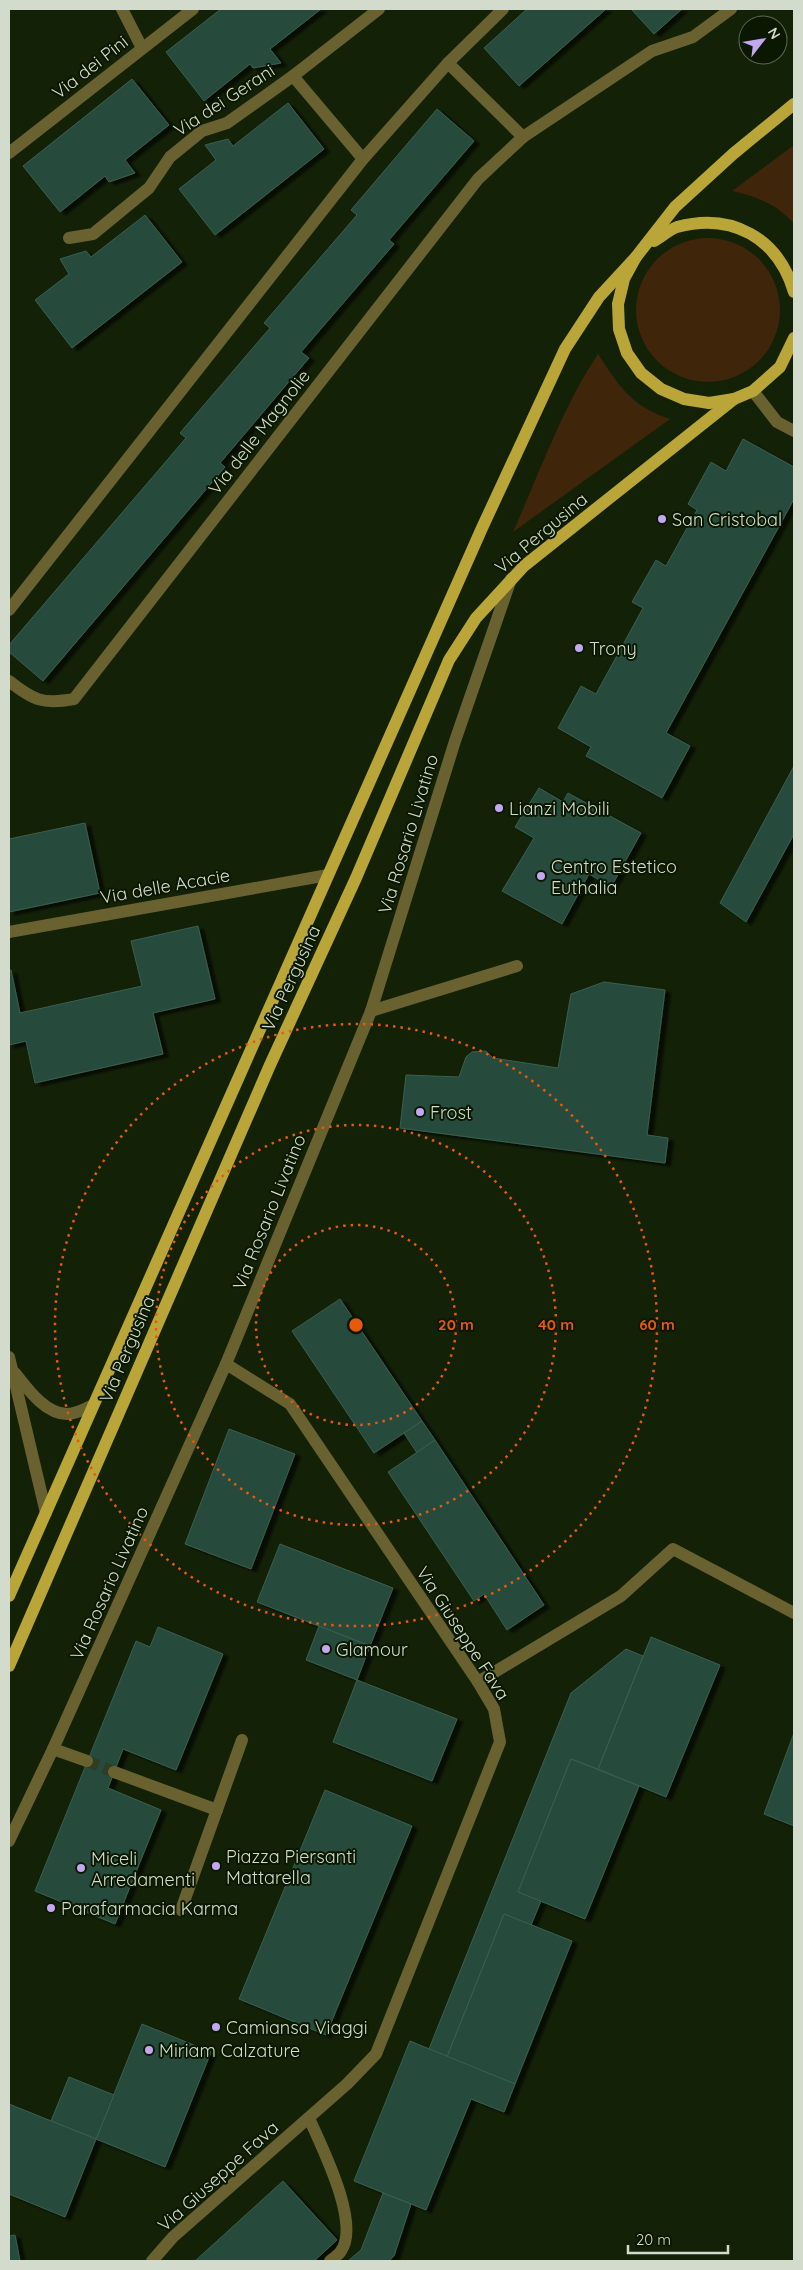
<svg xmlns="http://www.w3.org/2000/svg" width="803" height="2270" font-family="Quicksand,sans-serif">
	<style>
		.green { fill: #3f2509 }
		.building { fill: #274b3d; stroke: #3a5f50; filter: url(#shadow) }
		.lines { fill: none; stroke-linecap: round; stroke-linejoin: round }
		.minor-tunnel { stroke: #303d25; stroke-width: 12; stroke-dasharray: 12 6; stroke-linecap: butt }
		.minor { stroke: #6a6131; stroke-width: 12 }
		.primary { stroke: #b9a538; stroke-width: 12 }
		.ring { fill: none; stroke: #e8590c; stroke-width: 2.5; stroke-dasharray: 2.5 5 }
		.poi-dot { fill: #c4a7f1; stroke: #0b1801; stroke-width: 2 }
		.labels { text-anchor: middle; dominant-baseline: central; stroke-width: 4; stroke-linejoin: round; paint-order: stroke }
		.street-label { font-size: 18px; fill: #d3dccc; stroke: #0b1801 }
		.poi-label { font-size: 18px; fill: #d3dccc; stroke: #0b1801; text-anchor: start }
		.centre { fill: #e8590c; stroke: #0b1801; stroke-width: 2.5 }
		.ring-label { font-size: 15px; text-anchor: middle; font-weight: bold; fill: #e8590c; stroke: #0b1801; stroke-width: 4; stroke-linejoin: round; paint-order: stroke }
	</style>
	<defs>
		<filter id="shadow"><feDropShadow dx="5.5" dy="3" stdDeviation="1" flood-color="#0009"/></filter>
	</defs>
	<rect width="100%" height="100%" fill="#132107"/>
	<!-- green -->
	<g class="green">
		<path d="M794,145V224C778,205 756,196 732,191Z"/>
		<circle cx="708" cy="310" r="72"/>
		<path d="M598,354C620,387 631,406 670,419L513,532C539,474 563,406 598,354Z"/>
	</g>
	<!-- building -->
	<g class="building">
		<path d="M221,9H321L270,49L281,63L253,68L250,64L204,101L166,52Z"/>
		<path d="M527,9H606L519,86L484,48Z"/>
		<path d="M631,9H682L654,34Z"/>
		<path d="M132,79L169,125L125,160L135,173L109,182L105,176L60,212L23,166Z"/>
		<path d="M288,103L324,149L215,235L179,189L216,160L205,145L228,139L233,146Z"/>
		<path d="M437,109L474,141L389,240L394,244L301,352L309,358L220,463L225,467L43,681L9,652V645L186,438L180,433L270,328L264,323L357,215L351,210Z"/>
		<path d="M145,215L182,262L72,348L35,300L69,274L60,259L86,251L91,257Z"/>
		<path d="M743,439L794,467V499L666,733L690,746L662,798L586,756L591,747L558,728L581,686L596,694L643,608L632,602L656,560L666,566L697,510L688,504L711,462L726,471Z"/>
		<path d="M794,766V834L746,922L720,903Z"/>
		<path d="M539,788L563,802L568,793L641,833L611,887L589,874L562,924L502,891L534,838L515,827Z"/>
		<path d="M85,823L100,893L9,912V839Z"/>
		<path d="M198,926L215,999L153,1013L163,1054L35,1083L26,1041L9,1045V970H11L20,1013L142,986L131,941Z"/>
		<path d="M604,982L665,990L647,1135L668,1138L665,1163L400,1128L406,1075L459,1077L466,1057L472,1052L486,1051L493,1058L558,1068L571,994Z"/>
		<path d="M340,1299L422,1421L374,1453L292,1331Z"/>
		<path d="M422,1421L435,1440L417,1453L404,1433Z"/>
		<path d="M229,1429L295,1454L251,1569L185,1544Z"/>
		<path d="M435,1440L544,1605L507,1630L484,1594L474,1601L388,1472Z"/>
		<path d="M280,1544L393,1588L370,1646L257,1602Z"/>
		<path d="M319,1626L370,1646L357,1680L306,1660Z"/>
		<path d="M158,1627L223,1654L176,1770L123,1749L108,1788L161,1810L115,1924L35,1891L136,1641L150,1647Z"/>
		<path d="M651,1637L720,1665L666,1797L598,1769Z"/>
		<path d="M626,1649L643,1656L598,1769L571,1759L518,1892L541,1901L531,1925L504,1914L447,2057L429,2049L571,1693Z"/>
		<path d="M357,1680L457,1719L432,1781L333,1742Z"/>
		<path d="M794,1733V1826L764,1814Z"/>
		<path d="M571,1759L639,1786L585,1919L518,1892Z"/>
		<path d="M325,1790L412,1826L326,2035L239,1999Z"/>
		<path d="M504,1914L572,1941L515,2084L447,2057Z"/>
		<path d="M142,2024L211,2052L165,2167L96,2139Z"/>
		<path d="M410,2041L515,2084L504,2112L471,2099L426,2210L354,2181Z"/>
		<path d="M69,2077L114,2095L96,2139L51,2121Z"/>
		<path d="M9,2104L96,2139L65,2217L9,2194Z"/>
		<path d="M283,2181L337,2240L314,2261H195Z"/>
		<path d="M383,2193L411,2204L394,2256L389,2261H348L361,2250Z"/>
		<path d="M15,2235L20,2261H9V2236Z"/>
	</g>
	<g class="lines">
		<!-- minor-tunnel -->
		<path class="minor-tunnel" d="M87,1761L114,1772"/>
		<!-- minor -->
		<g class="minor">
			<path d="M122,9L142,48"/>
			<path d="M293,76L363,159"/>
			<path d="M523,137L652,51L693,37L731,9"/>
			<path d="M9,153L193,9"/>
			<path d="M69,238L93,234L149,188L170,157L202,131L227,123L293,76L379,9"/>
			<path d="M753,391L777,422L794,431"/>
			<path d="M9,610L363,159L448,63"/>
			<path d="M9,681C33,700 43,705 74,699L478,179L523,137L448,63L503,9"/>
			<path d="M9,932L328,875"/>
			<path d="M371,1011L517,966"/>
			<path d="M9,1357L46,1513"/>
			<path d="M15,1373C27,1388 45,1414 67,1414C76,1414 85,1409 93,1405"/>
			<path d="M478,1682L621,1596L673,1549L794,1613"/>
			<path d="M53,1749L87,1761"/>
			<path d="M114,1772L217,1810"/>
			<path d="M9,1841L53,1749L226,1364L371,1011L455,741L511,579"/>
			<path d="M181,1910L242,1740"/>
			<path d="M309,2118C321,2146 361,2223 341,2251C339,2255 333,2258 330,2261"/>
			<path d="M152,2261L173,2237L347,2084L376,2054L500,1742L494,1709L478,1682L290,1404L226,1364"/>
		</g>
		<!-- primary -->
		<g class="primary">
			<path d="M794,104L733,154L675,207L636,257L624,279L618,304L619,329L627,353L641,373L661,389L684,399L709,403L734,399L753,391L780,367L794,338"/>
			<path d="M654,241C661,237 669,230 677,227C732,212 778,238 794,292"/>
			<path d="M9,1596L482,528L565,349L599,297L636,257"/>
			<path d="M9,1666L270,1065L356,878L449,660L476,618L524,566L734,399"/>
		</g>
	</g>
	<!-- distance rings -->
	<g class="ring">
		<circle cx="356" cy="1325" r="100"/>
		<circle cx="356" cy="1325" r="200"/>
		<circle cx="356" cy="1325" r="301"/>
	</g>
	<!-- markers -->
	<g class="poi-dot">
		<circle cx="662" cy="519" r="5"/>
		<circle cx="579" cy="648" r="5"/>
		<circle cx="499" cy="808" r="5"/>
		<circle cx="541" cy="876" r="5"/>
		<circle cx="420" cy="1112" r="5"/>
		<circle cx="326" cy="1649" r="5"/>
		<circle cx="216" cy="1866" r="5"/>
		<circle cx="81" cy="1868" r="5"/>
		<circle cx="51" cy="1908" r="5"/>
		<circle cx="216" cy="2027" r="5"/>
		<circle cx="149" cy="2050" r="5"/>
	</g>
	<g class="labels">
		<!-- street labels -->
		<g class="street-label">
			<text transform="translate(90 67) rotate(-38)">Via dei Pini</text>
			<text transform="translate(224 100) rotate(-33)">Via dei Gerani</text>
			<text transform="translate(259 432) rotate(-52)">Via delle Magnolie</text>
			<text transform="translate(541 533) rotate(-40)">Via Pergusina</text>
			<text transform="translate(408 834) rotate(-73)">Via Rosario Livatino</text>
			<text transform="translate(165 886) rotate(-10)">Via delle Acacie</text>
			<text transform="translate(291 978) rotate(-65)">Via Pergusina</text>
			<text transform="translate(269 1212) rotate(-68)">Via Rosario Livatino</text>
			<text transform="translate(127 1349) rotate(-67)">Via Pergusina</text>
			<text transform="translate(109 1583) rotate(-66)">Via Rosario Livatino</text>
			<text transform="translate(463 1633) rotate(57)">Via Giuseppe Fava</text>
			<text transform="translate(218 2176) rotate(-42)">Via Giuseppe Fava</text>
		</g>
		<!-- poi labels -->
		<g class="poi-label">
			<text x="672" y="519">San Cristobal</text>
			<text x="589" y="648">Trony</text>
			<text x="509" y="808">Lianzi Mobili</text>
			<text x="551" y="866">Centro Estetico<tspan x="551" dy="21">Euthalia</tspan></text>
			<text x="430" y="1112">Frost</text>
			<text x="336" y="1649">Glamour</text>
			<text x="226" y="1856">Piazza Piersanti<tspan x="226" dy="21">Mattarella</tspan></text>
			<text x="91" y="1858">Miceli<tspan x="91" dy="21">Arredamenti</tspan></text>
			<text x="61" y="1908">Parafarmacia Karma</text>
			<text x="226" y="2027">Camiansa Viaggi</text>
			<text x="159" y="2050">Miriam Calzature</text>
		</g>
	</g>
	<circle cx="356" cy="1325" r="8" class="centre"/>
	<g class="ring-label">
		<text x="456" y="1330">20 m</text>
		<text x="556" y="1330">40 m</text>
		<text x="657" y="1330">60 m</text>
	</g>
	<!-- border -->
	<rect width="803" height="2270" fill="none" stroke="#d3dccc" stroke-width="20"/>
	<!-- north arrow -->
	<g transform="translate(763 40) rotate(59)"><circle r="24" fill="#0b1801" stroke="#5b6652"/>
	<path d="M0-4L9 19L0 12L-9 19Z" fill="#c4a7f1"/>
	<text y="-8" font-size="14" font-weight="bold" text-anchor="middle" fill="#d3dccc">N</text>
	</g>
	<!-- scale -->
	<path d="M628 2245v8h100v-8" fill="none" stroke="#d3dccc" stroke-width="2.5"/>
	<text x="636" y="2245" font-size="15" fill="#d3dccc" stroke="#0b1801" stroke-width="4" paint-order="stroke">20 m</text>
</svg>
